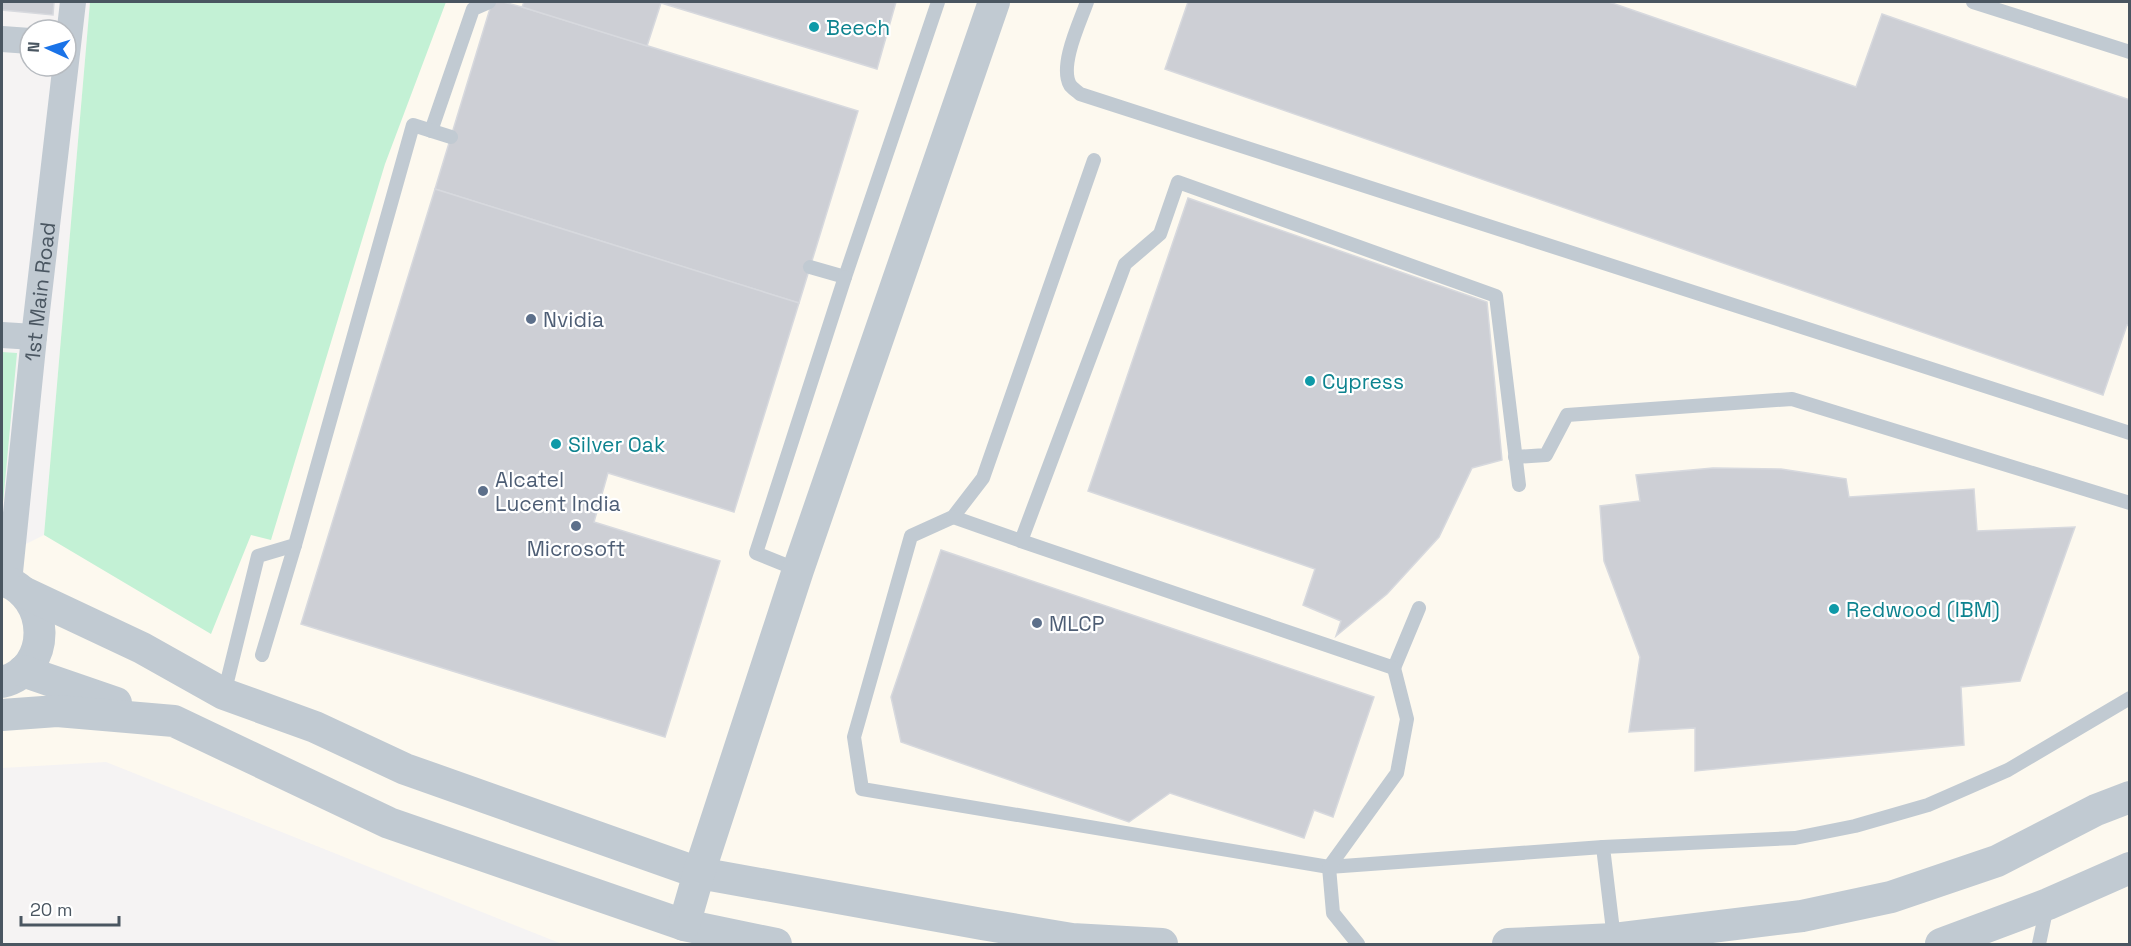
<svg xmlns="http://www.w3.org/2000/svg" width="2131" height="946" font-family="'Space Grotesk',sans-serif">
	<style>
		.commercial { fill: #fdf9ef }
		.green { fill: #c3f1d5 }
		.building { fill: #cdcfd5; stroke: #d7d9de; stroke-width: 1.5 }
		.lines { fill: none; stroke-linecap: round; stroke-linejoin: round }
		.service { stroke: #c1cad2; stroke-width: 14 }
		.minor { stroke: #c1cad2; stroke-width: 26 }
		.tertiary { stroke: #c1cad2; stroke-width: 32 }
		.culture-dot { fill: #0f9aa8; stroke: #fff; stroke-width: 2 }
		.service-dot { fill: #5c6f8a; stroke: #fff; stroke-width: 2 }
		.labels { text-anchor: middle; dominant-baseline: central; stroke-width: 4.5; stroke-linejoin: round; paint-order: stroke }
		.culture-label { font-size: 21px; fill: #0d838f; stroke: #fff; text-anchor: start }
		.street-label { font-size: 21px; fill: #4a5661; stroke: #fff }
		.service-label { font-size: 21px; fill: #4e5e75; stroke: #fff; text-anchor: start }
	</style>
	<rect width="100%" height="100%" fill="#f5f3f3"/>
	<!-- commercial -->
	<path class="commercial" d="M90,2H2129V944H562L106,762L2,768V556L44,535Z"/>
	<!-- green -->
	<g class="green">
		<path d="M90,2H446L385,164L271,540L251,535L211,634L44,535Z"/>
		<path d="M2,352L17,353L2,513Z"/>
	</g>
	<!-- building -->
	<g class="building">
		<path d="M2,2H54L53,15L2,10Z"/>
		<path d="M492,2H503L522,7L858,111L799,303L435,189Z"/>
		<path d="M524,2H896L877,69L661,3L647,46L522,7Z"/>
		<path d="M1188,2H1609L1856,87L1882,14L2130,100V326L2127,325L2103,395L1165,69Z"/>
		<path d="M435,189L799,303L734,512L608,473L594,522L720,561L665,737L301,624Z"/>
		<path d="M1188,198L1487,302L1502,460L1472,468L1439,537L1387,594L1336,636L1341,621L1303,605L1315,569L1088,491Z"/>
		<path d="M1713,468L1781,469L1846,479L1849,497L1974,489L1977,531L2075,527L2020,681L1961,687L1964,745L1695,771V728L1629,732L1640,657L1604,561L1600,506L1640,501L1636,475Z"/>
		<path d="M941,550L1374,697L1333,817L1314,810L1304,838L1170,793L1129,822L901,742L891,697Z"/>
	</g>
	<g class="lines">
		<!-- service -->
		<g class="service">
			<path d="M1087,2C1080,22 1059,65 1070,85C1072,88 1077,91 1080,94L2130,433"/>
			<path d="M1973,2L2130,52"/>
			<path d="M431,131L473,9L489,2"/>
			<path d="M1094,160L983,478L953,517L911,536L854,737L862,789L1329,867L1603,847"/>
			<path d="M810,267L845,277L938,2"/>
			<path d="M1515,457L1546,455L1567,415L1792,399L2130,503"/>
			<path d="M953,517L1021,541"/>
			<path d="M798,570L756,553L845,277"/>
			<path d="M1419,608L1394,668L1021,541L1125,264L1160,234L1178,182L1496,296L1519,485"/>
			<path d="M262,655L295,545"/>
			<path d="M224,694L258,556L295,545L413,125L451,137"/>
			<path d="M1614,939L1603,847L1795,838L1855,826L1928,805L2008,770L2130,698"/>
			<path d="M1358,944L1333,913L1329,867L1397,773L1407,719L1394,668"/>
			<path d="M2039,944L2047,906"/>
		</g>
		<!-- minor -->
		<g class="minor">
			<path d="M2,39L30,41"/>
			<path d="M2,335L34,337"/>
			<path id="s1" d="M9,582L34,337L73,2"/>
		</g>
		<!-- tertiary -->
		<g class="tertiary">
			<path d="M2,580C51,595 53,670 2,682"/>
			<path d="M23,592L142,648L224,694L315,727L405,769L699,873L982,924L1072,939L1162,944"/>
			<path d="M23,671L116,703"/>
			<path d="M2,715L57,711L174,721L389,823L684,925L776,944"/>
			<path d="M684,925L699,873L798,570L994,2"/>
			<path d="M1508,944L1614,939L1802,916L1891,897L1997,861L2096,810L2130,797"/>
			<path d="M1941,944L2048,904L2130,868"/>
		</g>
	</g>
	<!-- markers -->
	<g class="culture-dot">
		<circle cx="814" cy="27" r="6"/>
		<circle cx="1310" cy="381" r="6"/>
		<circle cx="556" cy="444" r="6"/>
		<circle cx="1834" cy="609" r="6"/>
	</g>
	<g class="service-dot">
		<circle cx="531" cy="319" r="6"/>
		<circle cx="483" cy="491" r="6"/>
		<circle cx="576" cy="526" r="6"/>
		<circle cx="1037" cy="623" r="6"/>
	</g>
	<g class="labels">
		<!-- culture labels -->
		<g class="culture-label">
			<text x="826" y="27">Beech</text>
			<text x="1322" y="381">Cypress</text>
			<text x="568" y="444">Silver Oak</text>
			<text x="1846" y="609">Redwood (IBM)</text>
		</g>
		<!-- street labels -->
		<g class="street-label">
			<text stroke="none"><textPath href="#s1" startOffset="292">1st Main Road</textPath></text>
		</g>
		<!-- service labels -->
		<g class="service-label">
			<text x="543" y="319">Nvidia</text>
			<text x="495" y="479">Alcatel<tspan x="495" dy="24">Lucent India</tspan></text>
			<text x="576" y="548" text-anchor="middle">Microsoft</text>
			<text x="1049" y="623">MLCP</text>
		</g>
	</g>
	<!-- border -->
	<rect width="2131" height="946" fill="none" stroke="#4a5661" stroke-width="6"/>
	<!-- north arrow -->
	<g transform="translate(48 48) rotate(274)"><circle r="28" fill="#ffffff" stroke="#b7bbc0" stroke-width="1.5"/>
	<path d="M0-4.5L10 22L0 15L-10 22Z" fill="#1a73e8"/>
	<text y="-9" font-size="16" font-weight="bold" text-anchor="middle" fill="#4a5661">N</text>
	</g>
	<!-- scale -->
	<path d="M21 916v9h98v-9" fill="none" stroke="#4a5661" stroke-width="3"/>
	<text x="30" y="916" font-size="18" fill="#4a5661" stroke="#ffffff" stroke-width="4.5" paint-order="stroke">20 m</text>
</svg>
